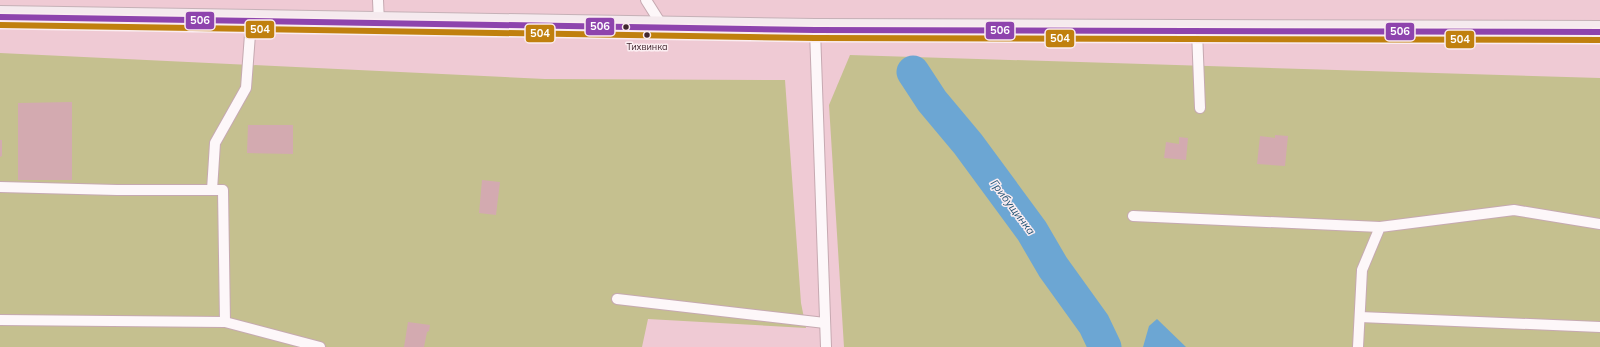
<svg xmlns="http://www.w3.org/2000/svg" width="1600" height="347" font-family="Mulish,sans-serif">
	<style>
		.green { fill: #c5c08f }
		.water { fill: #6ca6d3 }
		.lines { fill: none; stroke-linecap: round; stroke-linejoin: round }
		.river { stroke: #6ca6d3; stroke-width: 33 }
		.building { fill: #d3aab0 }
		.service-casing { stroke: #c6a9b1; stroke-width: 12 }
		.primary-casing { stroke: #c5b1b7; stroke-width: 24 }
		.service { stroke: #fdf7f9; stroke-width: 10 }
		.primary { stroke: #f5eaee; stroke-width: 22 }
		.bus-1-casing { stroke: #fbedf1; stroke-width: 9 }
		.bus-2-casing { stroke: #fbedf1; stroke-width: 9 }
		.bus-1 { stroke: #8e44ad; stroke-width: 6 }
		.bus-2 { stroke: #c0800e; stroke-width: 6 }
		.bus-dot { fill: #41272f; stroke: #fbedf1; stroke-width: 1.5 }
		.labels { text-anchor: middle; dominant-baseline: central; stroke-width: 3; stroke-linejoin: round; paint-order: stroke }
		.bus-label { font-size: 9px; fill: #41272f; stroke: #fbedf1 }
		.water-label { font-size: 11px; font-style: italic; fill: #255777; stroke: #fbedf1 }
		.line-badge { stroke: #fbedf1; stroke-width: 1.5 }
		.badge-label { font-size: 11px; text-anchor: middle; font-weight: bold; fill: #fff }
	</style>
	<rect width="100%" height="100%" fill="#efcad4"/>
	<!-- green -->
	<g class="green">
		<path d="M0,53L545,79L785,80L801,303L806,328L648,319L642,347H0Z"/>
		<path d="M850,55L1600,78V347H844L829,105Z"/>
	</g>
	<!-- water -->
	<path class="water" d="M1157,319L1186,347H1143L1149,326Z"/>
	<g class="lines">
		<!-- river -->
		<path class="river" d="M913,72L932,101L968,144L1032,231L1053,267L1094,324L1105,347"/>
	</g>
	<!-- building -->
	<g class="building">
		<path d="M72,102V180H18V103Z"/>
		<path d="M248,125H293V154L247,153Z"/>
		<path d="M1275,135L1288,136L1285,166L1257,164L1260,136L1275,138Z"/>
		<path d="M1179,137L1188,138L1186,160L1164,158L1166,142L1179,144Z"/>
		<path d="M0,140H2V156L0,157Z"/>
		<path d="M482,180L500,182L496,215L479,213Z"/>
		<path d="M408,322L430,325L429,331L427,332L424,347H404Z"/>
	</g>
	<g class="lines">
		<defs>
			<g id="service">
				<path d="M378,0L379,23"/>
				<path d="M646,0L663,27"/>
				<path d="M815,30L826,347"/>
				<path d="M1197,31L1200,108"/>
				<path d="M0,187L117,190H223L225,322"/>
				<path d="M212,190L215,143L246,88L251,21"/>
				<path d="M1133,216L1380,227"/>
				<path d="M617,299L825,323"/>
				<path d="M1360,317L1600,327"/>
				<path d="M0,320L225,322L320,347"/>
				<path d="M1358,347L1362,270L1380,227L1514,210L1600,224"/>
			</g>
			<path id="primary" d="M0,17L815,30L1600,32"/>
		</defs>
		<!-- service casing -->
		<use href="#service" class="service-casing"/>
		<!-- primary casing -->
		<use href="#primary" class="primary-casing"/>
		<!-- service -->
		<use href="#service" class="service"/>
		<!-- primary -->
		<use href="#primary" class="primary"/>
		<defs>
			<path id="bus-1" d="M0,17L815,30L1600,32"/>
			<path id="bus-2" d="M0,25L815,38L1600,40"/>
		</defs>
		<!-- bus-1 casing -->
		<use href="#bus-1" class="bus-1-casing"/>
		<!-- bus-2 casing -->
		<use href="#bus-2" class="bus-2-casing"/>
		<!-- bus-1 -->
		<use href="#bus-1" class="bus-1"/>
		<!-- bus-2 -->
		<use href="#bus-2" class="bus-2"/>
	</g>
	<!-- markers -->
	<g class="bus-dot">
		<circle cx="626" cy="27" r="3.5"/>
		<circle cx="647" cy="35" r="3.5"/>
	</g>
	<g class="labels">
		<!-- bus labels -->
		<g class="bus-label">
			<text x="647" y="46">Тихвинка</text>
		</g>
		<!-- water labels -->
		<g class="water-label">
			<text transform="translate(1013 207) rotate(53)">Грибущинка</text>
		</g>
	</g>
	<g class="line-badge">
		<rect x="185" y="11" width="30" height="19" rx="4" fill="#8e44ad"/>
		<rect x="585" y="17" width="30" height="19" rx="4" fill="#8e44ad"/>
		<rect x="245" y="20" width="30" height="19" rx="4" fill="#c0800e"/>
		<rect x="985" y="21" width="30" height="19" rx="4" fill="#8e44ad"/>
		<rect x="1385" y="22" width="30" height="19" rx="4" fill="#8e44ad"/>
		<rect x="525" y="24" width="30" height="19" rx="4" fill="#c0800e"/>
		<rect x="1045" y="29" width="30" height="19" rx="4" fill="#c0800e"/>
		<rect x="1445" y="30" width="30" height="19" rx="4" fill="#c0800e"/>
	</g>
	<g class="badge-label">
		<text x="200" y="24">506</text>
		<text x="600" y="30">506</text>
		<text x="260" y="33">504</text>
		<text x="1000" y="34">506</text>
		<text x="1400" y="35">506</text>
		<text x="540" y="37">504</text>
		<text x="1060" y="42">504</text>
		<text x="1460" y="43">504</text>
	</g>
</svg>
